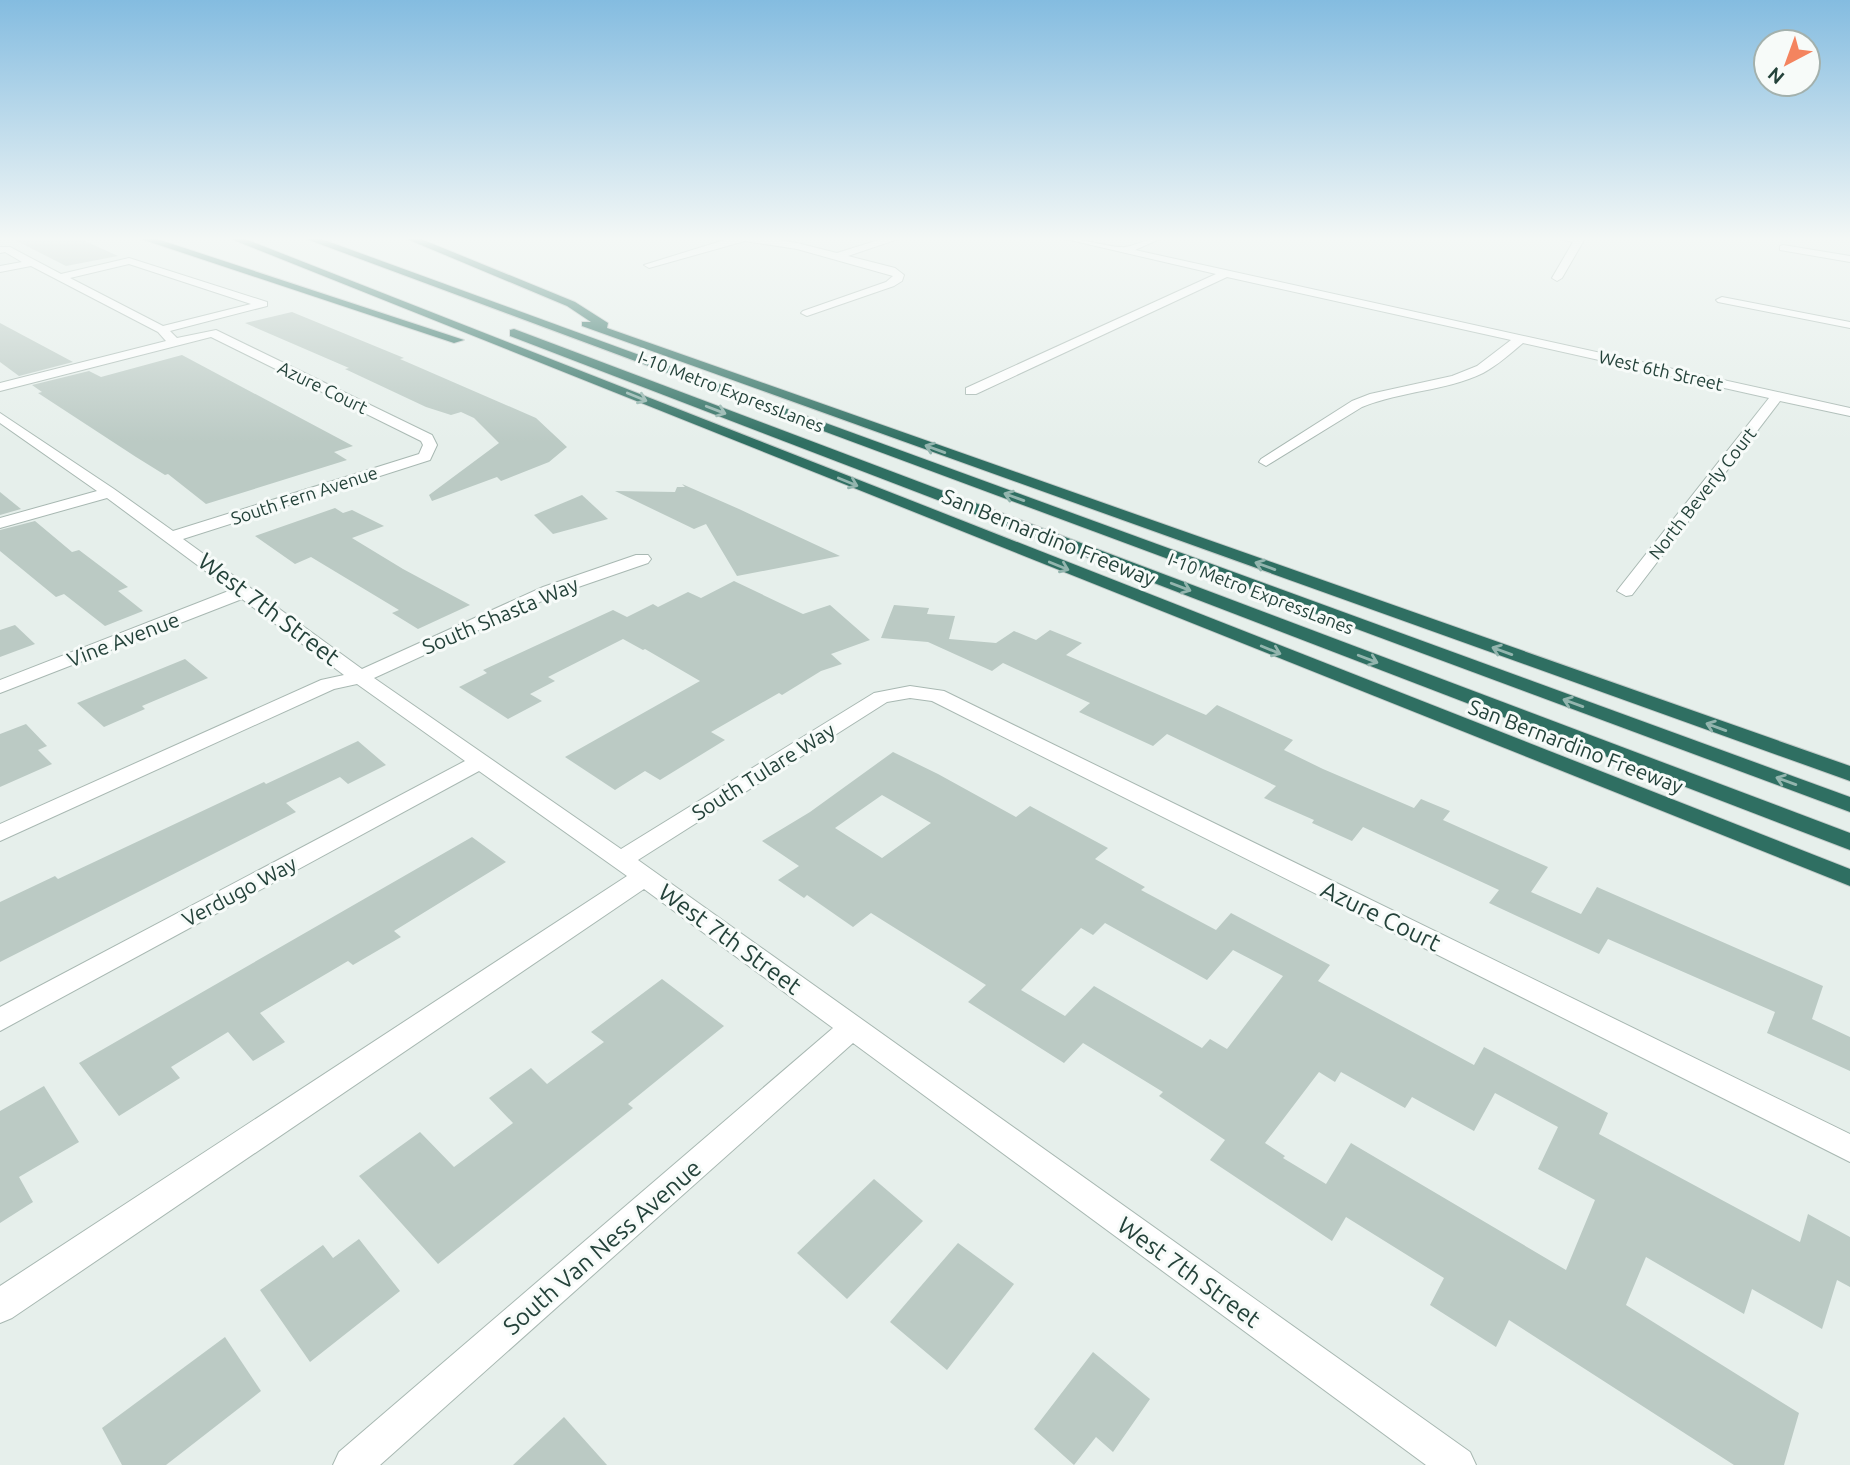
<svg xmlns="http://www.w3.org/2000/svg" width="1850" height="1465" font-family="Ubuntu,sans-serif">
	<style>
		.building { fill: #bbcac4; fill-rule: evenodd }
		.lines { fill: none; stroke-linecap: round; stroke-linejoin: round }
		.minor-casing { stroke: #a8b8b2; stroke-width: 2 }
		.highway-casing { stroke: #c2cac8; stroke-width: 2 }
		.minor { fill: #fff; fill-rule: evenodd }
		.highway { fill: #2f6f62; fill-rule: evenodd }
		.oneway { stroke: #93b5ae }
		.labels { text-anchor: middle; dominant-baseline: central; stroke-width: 6; stroke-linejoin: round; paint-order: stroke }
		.far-street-label { font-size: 18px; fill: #24423a; stroke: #f7fbf9 }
		.street-label { font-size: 21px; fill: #24423a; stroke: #f7fbf9 }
		.near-street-label { font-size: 24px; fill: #24423a; stroke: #f7fbf9 }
	</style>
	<rect width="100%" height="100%" fill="#e6efeb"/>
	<!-- building -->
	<g class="building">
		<path d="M9,237H76L118,256L66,266Z"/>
		<path d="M292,312L404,358L400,359L536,418L567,447L549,462L501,481L497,477L432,501L429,495L499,443L474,418L461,412L451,415L426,407L345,369L349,368L245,323Z"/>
		<path d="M0,323L73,362L19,376L0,362Z"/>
		<path d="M182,355L353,446L334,452L347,460L206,504L168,474L165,475L136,457L38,393L42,392L32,385L89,371L101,377Z"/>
		<path d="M682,484L739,509L840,556L737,576L706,524L694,529L615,491L675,492L677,487H685Z"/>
		<path d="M0,492L21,509L0,515Z"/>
		<path d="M582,495L608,519L553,534L534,515Z"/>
		<path d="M335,508L343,513L352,510L384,526L352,538L403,569L470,605L418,629L392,613L399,610L311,557L295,564L255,536Z"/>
		<path d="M35,521L72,552L79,550L128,587L118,591L143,611L105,626L64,594L56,597L0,551V530Z"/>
		<path d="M734,581L803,614L830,605L870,640L831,654L842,664L821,671L782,695L779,693L711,732L725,740L660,780L645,771L615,790L565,757L700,681L645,649L643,650L623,639L548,677L555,681L530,694L542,701L508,719L459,687L487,673L483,670L613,610L627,617L653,604L658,607L688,592L701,598Z"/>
		<path d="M894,605L929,608L927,614L955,616L949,639L996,643L1014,631L1036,640L1050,630L1082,643L1066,655L1206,715L1217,705L1293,740L1284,750L1323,769L1414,808L1421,799L1450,811L1443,820L1548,867L1531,892L1581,914L1597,887L1823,986L1812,1019L1850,1037V1071L1767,1033L1775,1012L1608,939L1599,954L1489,903L1499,890L1363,827L1352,841L1312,823L1314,820L1264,798L1276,786L1167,734L1153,746L1079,712L1090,703L1003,663L992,671L928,642L881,638Z"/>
		<path d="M15,625L35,644L0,657V630Z"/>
		<path d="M185,659L208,678L142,706L145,709L104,727L77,703Z"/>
		<path d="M26,724L47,746L38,750L52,764L0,787V734Z"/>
		<path d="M358,741L386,765L348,784L340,777L286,803L296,812L0,962V902L55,876L58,879L264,782L266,784Z"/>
		<path d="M893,752L938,774L1016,817L1030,806L1108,848L1095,859L1145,887L1141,890L1216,930L1231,913L1330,965L1318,981L1474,1065L1484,1047L1608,1113L1599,1134L1800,1242L1808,1214L1850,1237V1287L1837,1280L1822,1329L1752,1289L1744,1314L1646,1257L1626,1305L1799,1413L1784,1465H1734L1509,1320L1496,1347L1430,1305L1444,1278L1346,1217L1332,1241L1210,1160L1225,1140L1159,1096L1163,1092L1083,1043L1064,1063L968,1002L986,985L871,913L853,927L807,895L804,898L778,880L799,866L762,841L810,812ZM882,795L931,823L882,858L835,828ZM1105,923L1207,980L1233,950L1283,976L1227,1049L1210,1039L1202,1048L1094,986L1065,1016L1021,990L1081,928L1093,935ZM1319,1072L1335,1082L1341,1072L1405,1108L1412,1097L1474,1131L1495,1093L1558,1127L1538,1169L1595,1200L1566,1270L1351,1143L1326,1184L1283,1158L1285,1156L1265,1143Z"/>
		<path d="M472,837L506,862L394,931L401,937L353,965L348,961L260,1013L285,1042L253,1061L228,1032L171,1067L180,1078L119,1116L79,1063Z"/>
		<path d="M662,979L724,1026L628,1104L633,1108L438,1264L359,1176L420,1132L454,1167L513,1123L489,1098L531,1068L547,1084L604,1042L591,1032Z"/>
		<path d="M44,1086L79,1142L19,1177L33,1202L0,1223V1111Z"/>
		<path d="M874,1179L923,1221L847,1299L797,1253Z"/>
		<path d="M359,1239L400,1291L310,1362L260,1290L323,1245L333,1258Z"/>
		<path d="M958,1243L1014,1284L947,1370L890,1322Z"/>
		<path d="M225,1337L261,1391L166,1465H122L102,1428Z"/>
		<path d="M1093,1352L1150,1399L1113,1452L1096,1437L1074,1465L1034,1429Z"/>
		<path d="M564,1417L607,1465H513Z"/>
	</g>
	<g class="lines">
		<defs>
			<g id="minor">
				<path d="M734,237H760L797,243L837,253L888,237H904L848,256L895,268L904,275L902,281L894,286L807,316L801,313L803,311L886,282L893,276L797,249L745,241L649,268L644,265Z"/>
				<path d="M1057,237C1076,237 1114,249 1125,247C1139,245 1149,237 1164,237L1135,250L1850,408V416L1780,401L1632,595L1626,596L1617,591L1620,587L1769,398L1523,343C1511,353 1498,365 1483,373C1446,391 1401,391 1362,407L1266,466L1259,462L1261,459L1352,401L1370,394L1452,376L1477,366L1511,340L1227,277L976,394H966V388L1216,274Z"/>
				<path d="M1551,237H1580L1584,240L1562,278L1557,281L1552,278L1573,242Z"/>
				<path d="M1783,245L1850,256V262L1780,250V246Z"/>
				<path d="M0,247H10L61,274L129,258L267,302V306L170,331L177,338L216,330L432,435L437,445L430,460L183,539L362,669L543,587L636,555H648L651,559L648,563L555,595L374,678L621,849L874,693L910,686L944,691L1850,1134V1162L932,701L910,698L887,702L638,860L1470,1452L1476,1465H1426L853,1043L380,1465H333L339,1452L833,1028L644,889L12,1318L0,1323V1286L627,876L479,771L0,1031V1007L465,761L357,684L334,689L0,841V824L321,680L344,675L242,599L0,693V680L231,590L107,498L0,528V518L97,491L0,423V413L114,489L173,531L419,454L423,445L421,441L211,337L0,391V383L166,341L158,332L31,266L0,272V266L22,262L5,252L0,253ZM129,264L251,304L163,326L70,278Z"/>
				<path d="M1722,297L1850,322V328L1718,302L1716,300Z"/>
			</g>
			<g id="highway">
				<path d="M135,237H151L464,340L454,343Z"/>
				<path d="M226,237H240L1850,869V886Z"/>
				<path d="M301,237H316L1850,797V812Z"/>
				<path d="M402,237H416L575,302L608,323L607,328L1850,766V781L582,326V322H591L567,306Z"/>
				<path d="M514,329L1850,833V850L510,336V330Z"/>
			</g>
		</defs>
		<!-- minor casing -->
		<use href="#minor" class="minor-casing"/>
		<!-- highway casing -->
		<use href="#highway" class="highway-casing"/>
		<!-- minor -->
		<use href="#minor" class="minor"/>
		<!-- highway -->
		<use href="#highway" class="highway"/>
	</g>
	<!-- one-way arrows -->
	<defs><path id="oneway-shaft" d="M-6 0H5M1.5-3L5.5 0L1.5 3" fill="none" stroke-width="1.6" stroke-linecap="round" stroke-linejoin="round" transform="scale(1.75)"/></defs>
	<g class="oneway">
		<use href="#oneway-shaft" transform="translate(637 397) rotate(22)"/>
		<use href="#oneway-shaft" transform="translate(716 410) rotate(21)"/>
		<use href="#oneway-shaft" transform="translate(935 449) rotate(-160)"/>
		<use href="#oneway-shaft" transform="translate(848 482) rotate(22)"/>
		<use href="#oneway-shaft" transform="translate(1014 497) rotate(-160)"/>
		<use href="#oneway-shaft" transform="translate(1059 566) rotate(22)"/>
		<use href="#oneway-shaft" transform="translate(1265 566) rotate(-160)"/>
		<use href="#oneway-shaft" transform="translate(1181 587) rotate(21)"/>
		<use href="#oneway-shaft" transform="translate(1271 650) rotate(22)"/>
		<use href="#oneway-shaft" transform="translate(1502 651) rotate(-160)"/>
		<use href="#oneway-shaft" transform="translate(1368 659) rotate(21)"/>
		<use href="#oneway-shaft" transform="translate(1573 703) rotate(-160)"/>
		<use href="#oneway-shaft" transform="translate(1716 727) rotate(-160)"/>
		<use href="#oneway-shaft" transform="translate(1786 781) rotate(-160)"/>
	</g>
	<!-- sky -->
	<linearGradient id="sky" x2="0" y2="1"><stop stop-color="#84bce0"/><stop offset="0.54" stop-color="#f4f8f6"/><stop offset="1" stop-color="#f4f8f6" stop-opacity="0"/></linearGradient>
	<rect width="1850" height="442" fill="url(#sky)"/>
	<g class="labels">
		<!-- far-street labels -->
		<g class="far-street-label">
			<text transform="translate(1661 370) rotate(13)">West 6th Street</text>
			<text transform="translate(323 387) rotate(26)">Azure Court</text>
			<text transform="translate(731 391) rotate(21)">I-10 Metro ExpressLanes</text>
			<text transform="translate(1702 493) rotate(-52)">North Beverly Court</text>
			<text transform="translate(304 495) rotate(-18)">South Fern Avenue</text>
			<text transform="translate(1261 593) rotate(21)">I-10 Metro ExpressLanes</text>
		</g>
		<!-- street labels -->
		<g class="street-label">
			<text transform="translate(1049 537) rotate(22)">San Bernardino Freeway</text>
			<text transform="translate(500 615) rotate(-23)">South Shasta Way</text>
			<text transform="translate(123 639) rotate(-21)">Vine Avenue</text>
			<text transform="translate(1576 746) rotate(21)">San Bernardino Freeway</text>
			<text transform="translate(763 771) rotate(-32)">South Tulare Way</text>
			<text transform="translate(239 891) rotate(-28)">Verdugo Way</text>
		</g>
		<!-- near-street labels -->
		<g class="near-street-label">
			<text transform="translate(269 609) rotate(37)">West 7th Street</text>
			<text transform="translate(1381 916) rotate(26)">Azure Court</text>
			<text transform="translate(730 939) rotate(36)">West 7th Street</text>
			<text transform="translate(602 1247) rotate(-41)">South Van Ness Avenue</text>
			<text transform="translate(1189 1272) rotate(36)">West 7th Street</text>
		</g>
	</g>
	<!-- north arrow -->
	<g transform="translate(1787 63) rotate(221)"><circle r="33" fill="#f7fbf9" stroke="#a3b1ad" stroke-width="2"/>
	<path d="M0-5L12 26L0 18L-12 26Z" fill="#f4845f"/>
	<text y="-10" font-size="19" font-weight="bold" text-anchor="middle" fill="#24423a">N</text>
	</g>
</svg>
